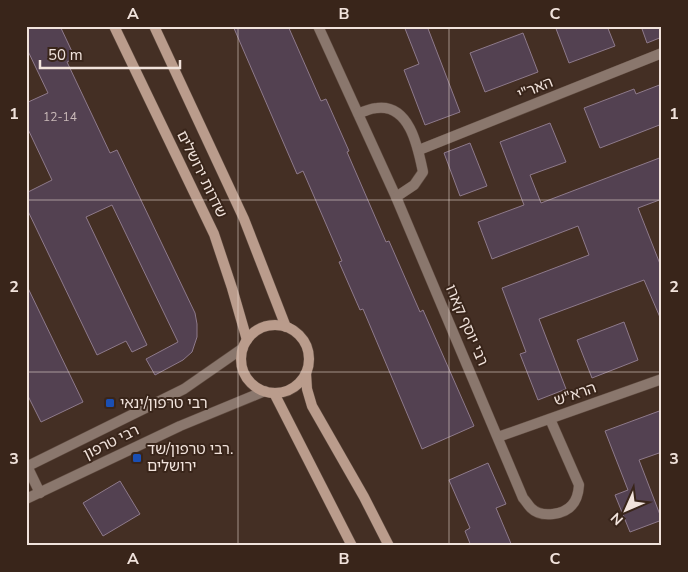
<svg xmlns="http://www.w3.org/2000/svg" width="688" height="572" font-family="'Nunito Sans','Noto Sans Hebrew',sans-serif">
	<style>
		.building { fill: #534151; stroke: #8e7a8b }
		.lines { fill: none; stroke-linecap: round; stroke-linejoin: round }
		.minor-casing { stroke: #604c41; stroke-width: 11 }
		.tertiary-casing { stroke: #604c41; stroke-width: 11 }
		.secondary-casing { stroke: #604c41; stroke-width: 11 }
		.minor { stroke: #8a776d; stroke-width: 10 }
		.tertiary { stroke: #8a776d; stroke-width: 10 }
		.secondary { stroke: #ba9c8c; stroke-width: 10 }
		.grid { fill: none; stroke: #f1e3dc; stroke-width: 1; stroke-opacity: 0.55 }
		.transit-dot { fill: #1a4fb4; stroke: #39251a; stroke-width: 2 }
		.labels { text-anchor: middle; dominant-baseline: central; stroke-width: 4; stroke-linejoin: round; paint-order: stroke }
		.number-label { font-size: 12px; fill: #cabab9 }
		.street-label { font-size: 15px; fill: #f1e3dc; stroke: #39251a }
		.poi-label { font-size: 15px; fill: #f1e3dc; stroke: #39251a; text-anchor: start }
		.neatline { fill: none; stroke: #f1e3dc; stroke-width: 2 }
		.grid-label { font-size: 16px; text-anchor: middle; font-weight: bold; fill: #f1e3dc }
	</style>
	<rect width="100%" height="100%" fill="#442f24"/>
	<!-- building -->
	<g class="building">
		<path d="M26,26H60L75,58L67,62L110,153L117,150L195,313L197,324V337L192,352L183,360L155,375L146,359L178,342L112,205L86,217L147,345L132,352L126,341L97,355L26,207V193L52,180L26,125V103L48,93L26,47Z"/>
		<path d="M233,26H288L321,101L326,99L349,151L347,152L386,242L389,241L420,312L423,310L474,426L422,449L363,309L360,310L339,262L342,261L303,171L297,174Z"/>
		<path d="M404,26H427L460,112L425,125L404,70L419,64Z"/>
		<path d="M555,26H607L615,46L569,63Z"/>
		<path d="M641,26H662V37L647,43Z"/>
		<path d="M523,33L538,72L485,92L470,53Z"/>
		<path d="M662,84V124L600,148L584,108L634,89L636,94Z"/>
		<path d="M550,123L566,162L530,175L541,203L662,157V199L638,208L662,269V322L644,280L539,319L566,389L538,400L520,354L526,352L502,288L589,255L578,226L492,259L478,222L524,205L500,142Z"/>
		<path d="M470,143L487,186L460,196L444,153Z"/>
		<path d="M26,284L83,402L41,422L26,392Z"/>
		<path d="M624,322L638,360L592,378L577,340Z"/>
		<path d="M662,410V452L639,460L662,520L630,532L615,495L628,490L605,431Z"/>
		<path d="M488,463L506,504L496,508L512,546H471L465,531L470,528L449,480Z"/>
		<path d="M120,481L140,514L103,536L83,503Z"/>
	</g>
	<g class="lines">
		<defs>
			<g id="minor">
				<path d="M318,26L396,197L523,498C526,501 528,505 531,508C537,514 545,515 553,514C570,512 578,502 579,485L550,419"/>
				<path d="M358,113C364,112 371,108 377,108C410,104 418,148 423,172L414,185L396,197"/>
				<path d="M419,150L662,53"/>
				<path d="M498,437L662,379"/>
				<path d="M26,464L40,493"/>
			</g>
			<g id="tertiary">
				<path d="M26,467L184,389L243,348"/>
				<path d="M26,499L180,426L265,391"/>
			</g>
			<g id="secondary">
				<path d="M114,26L214,234L232,288L247,340"/>
				<path d="M154,26L244,219L286,327"/>
				<circle cx="275" cy="359" r="34"/>
				<path d="M306,373L307,389L312,406L364,497L389,546"/>
				<path d="M274,393L352,546"/>
			</g>
		</defs>
		<!-- minor casing -->
		<use href="#minor" class="minor-casing"/>
		<!-- tertiary casing -->
		<use href="#tertiary" class="tertiary-casing"/>
		<!-- secondary casing -->
		<use href="#secondary" class="secondary-casing"/>
		<!-- minor -->
		<use href="#minor" class="minor"/>
		<!-- tertiary -->
		<use href="#tertiary" class="tertiary"/>
		<!-- secondary -->
		<use href="#secondary" class="secondary"/>
	</g>
	<!-- grid -->
	<path class="grid" d="M238,26V546M449,26V546M26,200H662M26,372H662"/>
	<!-- markers -->
	<g class="transit-dot">
		<rect x="105" y="398" width="10" height="10" rx="2.5"/>
		<rect x="132" y="453" width="10" height="10" rx="2.5"/>
	</g>
	<g class="labels">
		<!-- number labels -->
		<g class="number-label">
			<text x="60" y="117">12-14</text>
		</g>
		<!-- street labels -->
		<g class="street-label">
			<text transform="translate(535 88) rotate(-22)">האר"י</text>
			<text transform="translate(202 174) rotate(64)">שדרות ירושלים</text>
			<text transform="translate(467 325) rotate(67)">רבי יוסף קארו</text>
			<text transform="translate(575 394) rotate(-19)">הרא"ש</text>
			<text transform="translate(111 442) rotate(-26)">רבי טרפון</text>
		</g>
		<!-- poi labels -->
		<g class="poi-label">
			<text x="120" y="403">רבי טרפון/ינאי</text>
			<text x="147" y="449">רבי טרפון/שד.<tspan x="147" dy="17">ירושלים</tspan></text>
		</g>
	</g>
	<!-- border -->
	<rect width="688" height="572" fill="none" stroke="#39251a" stroke-width="55"/>
	<!-- north arrow -->
	<g transform="translate(626 510) rotate(225)" stroke="#39251a" stroke-width="4" paint-order="stroke">
	<path d="M0-4L9 19L0 12L-9 19Z" fill="#f1e3dc"/>
	<text y="-8" font-size="14" font-weight="bold" text-anchor="middle" fill="#f1e3dc">N</text>
	</g>
	<!-- scale -->
	<path d="M40 60v8h140v-8" fill="none" stroke="#f1e3dc" stroke-width="2.5"/>
	<text x="48" y="60" font-size="15" fill="#f1e3dc" stroke="#39251a" stroke-width="4" paint-order="stroke">50 m</text>
	<rect x="28" y="28" width="632" height="516" class="neatline"/>
	<g class="grid-label">
		<text x="133" y="19">A</text>
		<text x="344" y="19">B</text>
		<text x="555" y="19">C</text>
		<text x="14" y="119">1</text>
		<text x="674" y="119">1</text>
		<text x="14" y="292">2</text>
		<text x="674" y="292">2</text>
		<text x="14" y="464">3</text>
		<text x="674" y="464">3</text>
		<text x="133" y="564">A</text>
		<text x="344" y="564">B</text>
		<text x="555" y="564">C</text>
	</g>
</svg>
